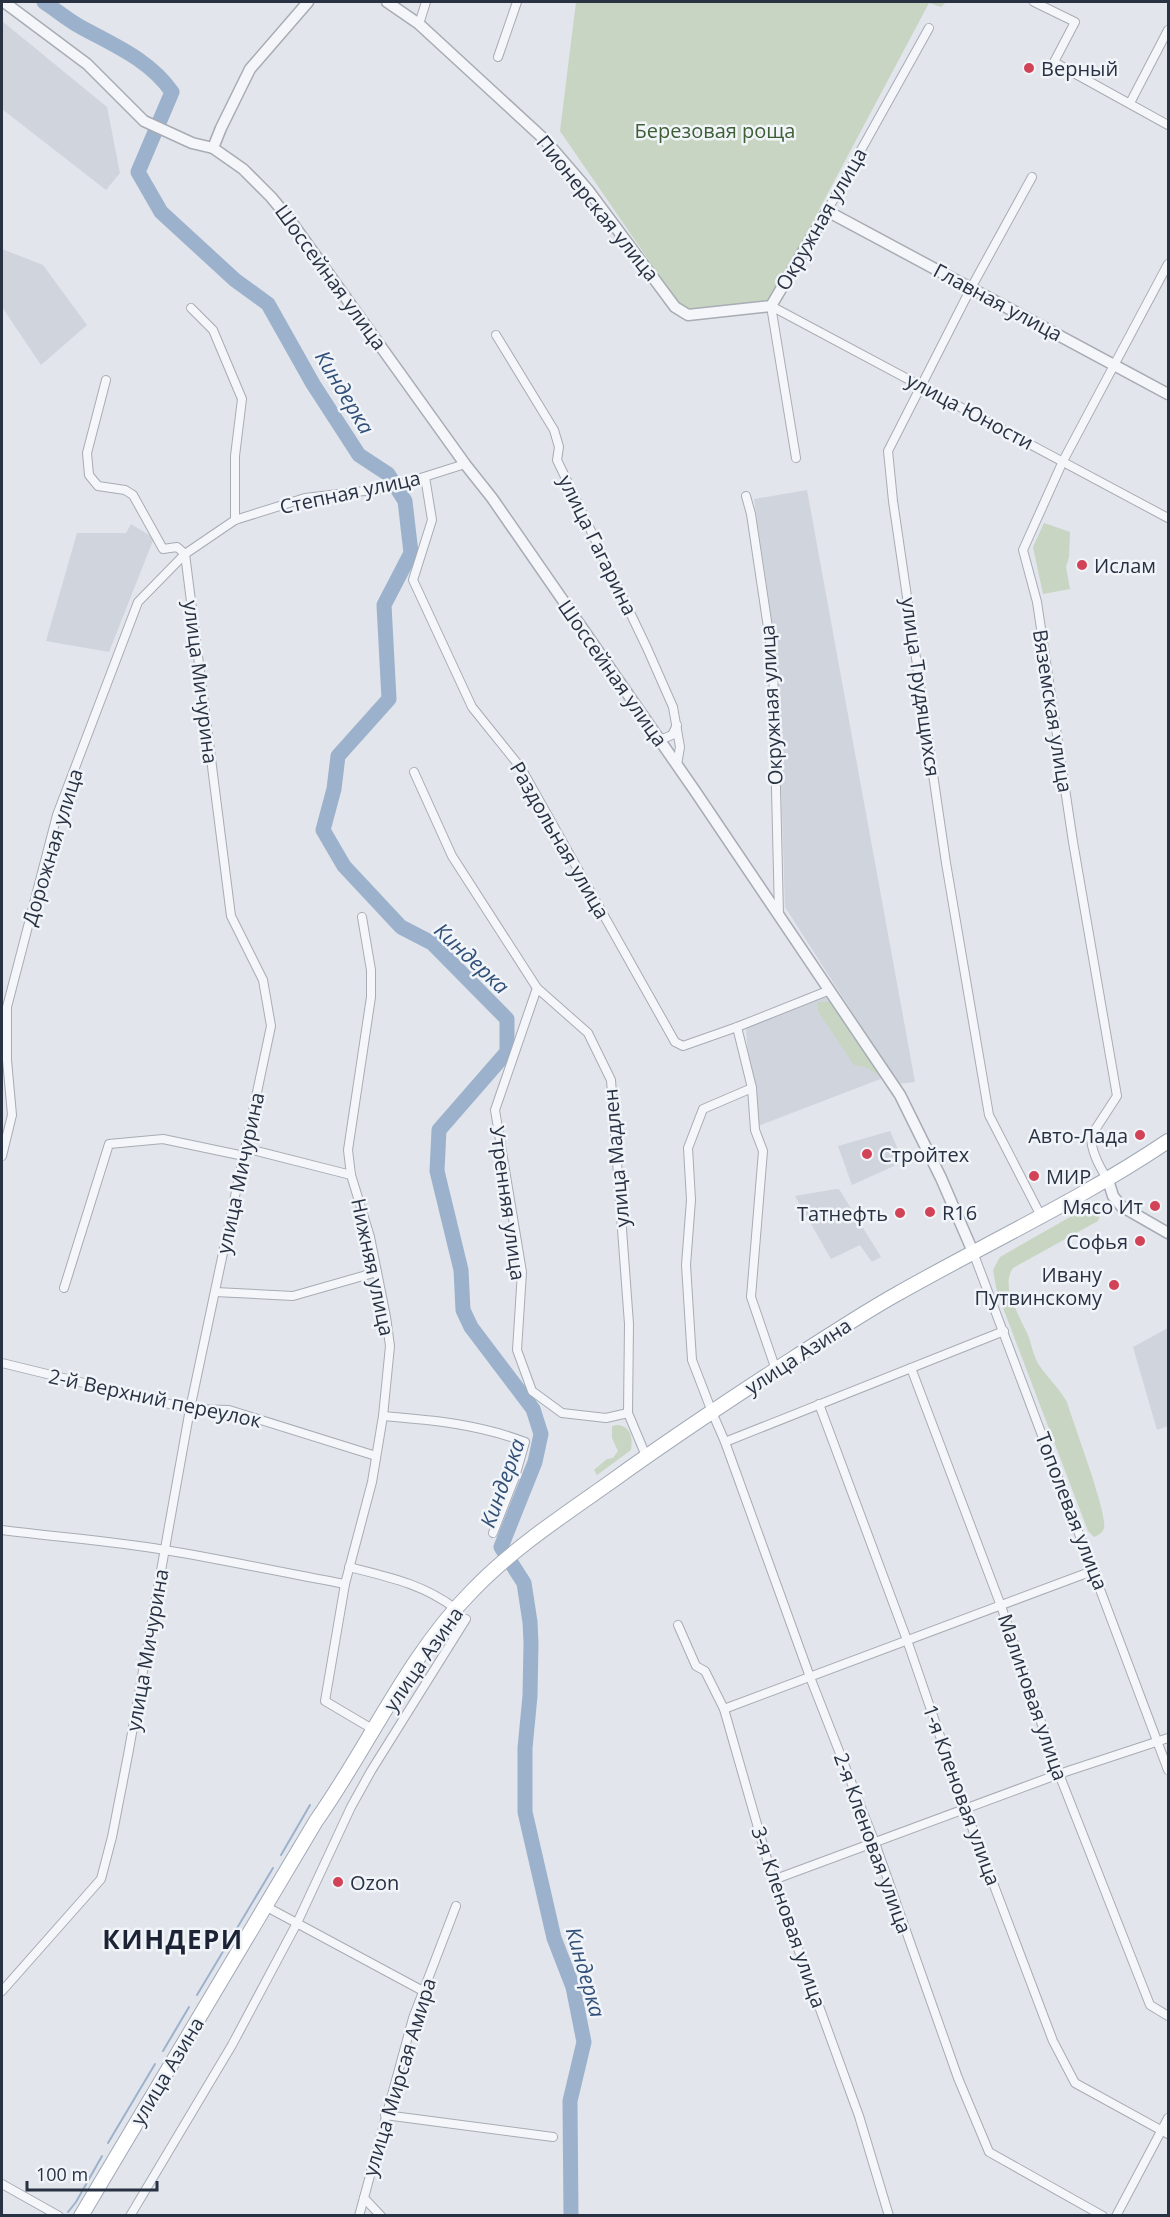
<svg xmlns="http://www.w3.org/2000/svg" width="1170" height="2217" font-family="'Open Sans',sans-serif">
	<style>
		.built { fill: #d0d4dd }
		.green { fill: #c7d5c2 }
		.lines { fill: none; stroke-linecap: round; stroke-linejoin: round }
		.stream { stroke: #9cb2cc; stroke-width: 2 }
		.river { stroke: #9cb2cc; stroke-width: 15 }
		.minor-casing { stroke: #a7acb5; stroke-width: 10 }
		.tertiary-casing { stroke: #a7acb5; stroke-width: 13 }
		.primary-casing { stroke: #a0a9b7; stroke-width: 16 }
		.minor { stroke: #f5f6f9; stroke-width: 8 }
		.tertiary { stroke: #f5f6f9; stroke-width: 10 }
		.primary { stroke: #fff; stroke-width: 14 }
		.poi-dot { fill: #d34357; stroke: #f1f4f8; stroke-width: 2 }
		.labels { text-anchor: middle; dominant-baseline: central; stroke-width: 5; stroke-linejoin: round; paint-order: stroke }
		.poi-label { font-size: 20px; fill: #293243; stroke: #f1f4f8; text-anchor: start }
		.park-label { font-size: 20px; fill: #3d5f36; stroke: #f1f4f8 }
		.street-label { font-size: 20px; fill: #293243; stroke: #f1f4f8 }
		.water-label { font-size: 21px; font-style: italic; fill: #315079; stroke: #f1f4f8 }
		.district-label { font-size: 26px; font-weight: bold; letter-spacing: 1.5px; fill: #1b2334; stroke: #f1f4f8 }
	</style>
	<rect width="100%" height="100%" fill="#e2e5eb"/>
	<!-- built -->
	<g class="built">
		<path d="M2,21L107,107L120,173L106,190L2,109Z"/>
		<path d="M2,249L43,265L87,325L41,365L2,307Z"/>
		<path d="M807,490L915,1082L898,1084L785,907L777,655L754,499Z"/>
		<path d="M131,524L154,538L109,652L46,641L77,533H126Z"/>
		<path d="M829,996L883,1078L753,1128L746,1027Z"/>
		<path d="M890,1131L900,1154L894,1166L852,1185L838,1146Z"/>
		<path d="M836,1189H839L881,1257L872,1262L860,1245L831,1259L795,1196Z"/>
		<path d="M1168,1328V1426L1157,1430L1133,1347Z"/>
	</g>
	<!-- green -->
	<g class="green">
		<path d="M576,2H946L941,7L929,3L771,300L683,310L560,131Z"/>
		<path d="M1044,523L1070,532L1069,557L1066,567L1070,589L1043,594L1033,547Z"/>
		<path d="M817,1002H835L851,1030L850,1035L867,1050L879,1075L865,1067L854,1065L818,1011Z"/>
		<path d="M1096,1207L1101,1212L1098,1221L1013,1268C999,1287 1022,1319 1029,1338C1032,1347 1034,1357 1039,1365C1048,1378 1059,1388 1067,1402C1073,1423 1108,1514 1104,1528C1103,1533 1098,1535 1094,1537L1088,1531L997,1292L993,1270L1000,1257L1077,1213Z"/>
		<path d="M617,1425C631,1426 633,1438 631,1450L597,1475L594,1470L607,1459L613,1458L618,1451L612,1438V1426Z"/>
	</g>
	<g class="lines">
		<!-- stream -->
		<g class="stream">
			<path d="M281,1855L310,1805"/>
			<path d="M197,1995L273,1868"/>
			<path d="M163,2051L189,2007"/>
			<path d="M108,2143L155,2064"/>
			<path d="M68,2212L76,2202L102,2156"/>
		</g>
		<!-- river -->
		<path class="river" d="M44,2C56,10 67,19 79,26C113,45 149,59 172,92L138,172L161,212L235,280L268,304L313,384L359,455L388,474L405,501L411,553L384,605L389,699L338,756L334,789L323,830L344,866L401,927L432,943L507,1019V1052L439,1130L437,1171L461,1270L463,1310L471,1327L533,1409L541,1434L535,1462L501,1547L524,1583L530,1622L531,1643L530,1696L525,1748V1812L554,1938L573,1987L584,2042L570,2101L571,2216"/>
		<defs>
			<g id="minor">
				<path d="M1034,2L1075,22L1054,62L1168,125"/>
				<path d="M419,24L426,2"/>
				<path d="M498,57L517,2"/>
				<path d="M1130,103L1168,30"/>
				<path d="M1032,177L971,288L888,451L893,501L946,863L989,1115L1041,1216"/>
				<path d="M827,211L929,28"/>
				<path d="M771,306L1168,518"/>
				<path d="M771,306L796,458"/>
				<path d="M191,308L213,330L242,399L235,456V520"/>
				<path d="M496,335L554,430L559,447L557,460L647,648L673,707L680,747L677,765"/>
				<path d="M425,477L432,520L413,580L472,707L521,768L675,1042L683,1046L737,1027L830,990"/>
				<path d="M746,496L751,514L773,661L779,915"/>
				<path d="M660,740L672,735L677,725"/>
				<path d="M414,772L452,856L537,988L588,1033L611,1080L629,1324L628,1413L646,1456"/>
				<path d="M362,917L371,970V997L348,1150L351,1175L370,1237L386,1317L390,1346L383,1416L372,1482L345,1584L325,1701L374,1730"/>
				<path d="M537,988L495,1110L522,1272L517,1350L532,1391L562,1413L606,1418L628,1413"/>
				<path d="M737,1027L752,1088L755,1130L763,1151L751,1297L776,1370"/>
				<path d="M752,1088L703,1109L688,1148L691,1200L686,1265L692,1360L712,1412L725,1442L810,1677L875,1843L958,2078L989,2152L1103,2216"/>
				<path d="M2,1156L12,1115L7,1060V1007L57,815L138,602L185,554L235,520L305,498L389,488L465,464"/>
				<path d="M1108,1180C1100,1168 1091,1151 1091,1136L1117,1096L1073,842L1037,602L1023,550L1063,461L1168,264"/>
				<path d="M973,1252L1168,1770"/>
				<path d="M64,1288L109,1144L163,1139L244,1156L253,1150L351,1175"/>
				<path d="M215,1292L293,1296L377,1272"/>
				<path d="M2,1363L190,1409L229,1410L376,1456"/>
				<path d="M911,1368L1001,1606L1059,1774L1150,2005L1168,2016"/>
				<path d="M819,1404L907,1640L965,1809L1053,2041L1075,2083L1168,2134"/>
				<path d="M383,1416C432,1420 478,1424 525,1442L515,1477L493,1533"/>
				<path d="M725,1442L1004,1331"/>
				<path d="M2,1530C56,1537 111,1541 165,1550C225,1560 285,1573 345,1584"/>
				<path d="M349,1567C389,1577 423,1584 456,1609"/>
				<path d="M678,1625L696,1666L705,1671L724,1709L773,1880L859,2116L889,2216"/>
				<path d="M724,1709L1095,1570"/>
				<path d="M773,1880L1059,1774L1168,1738"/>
				<path d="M265,1906L423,1991"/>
				<path d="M2,1991L101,1879L112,1837L128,1755L190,1409L271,1026L263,980L231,916L185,554L177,547L163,549L133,495L125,490L98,486L89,475L87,453L106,380"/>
				<path d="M385,2115L553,2137"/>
				<path d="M2,2184L59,2216"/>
				<path d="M364,2198L381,2216"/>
				<path d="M130,2216L232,2045L297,1923L351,1807L371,1771L466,1619"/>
				<path d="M359,2216L413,2018L456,1906"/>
				<path d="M1116,2216L1168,2118"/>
			</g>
			<g id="tertiary">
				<path d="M4,2L87,64L144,121L192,143L213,148L243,169L271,197L290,220L465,464L492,498L695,791L900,1095L941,1178L973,1252"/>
				<path d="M387,2L419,24L545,140L588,190L675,307L688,315L771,306L827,211L1168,394"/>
				<path d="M213,148L221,128L250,69L308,2"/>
				<path d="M1108,1180L1113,1196L1121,1206L1168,1233"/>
			</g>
			<path id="primary" d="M81,2216L316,1821C369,1746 407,1657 472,1591C513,1548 564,1515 612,1481C673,1437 735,1396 797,1356C830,1335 863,1313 897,1294C987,1243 1082,1199 1168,1141"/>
		</defs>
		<!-- minor casing -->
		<use href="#minor" class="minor-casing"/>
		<!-- tertiary casing -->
		<use href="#tertiary" class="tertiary-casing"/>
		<!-- primary casing -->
		<use href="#primary" class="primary-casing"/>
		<!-- minor -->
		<use href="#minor" class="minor"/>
		<!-- tertiary -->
		<use href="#tertiary" class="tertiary"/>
		<!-- primary -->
		<use href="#primary" class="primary"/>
	</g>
	<!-- markers -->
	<g class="poi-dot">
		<circle cx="1029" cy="68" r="6"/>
		<circle cx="1082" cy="565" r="6"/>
		<circle cx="1140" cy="1135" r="6"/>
		<circle cx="867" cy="1154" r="6"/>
		<circle cx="1034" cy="1176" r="6"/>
		<circle cx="1155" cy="1206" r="6"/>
		<circle cx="930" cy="1212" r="6"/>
		<circle cx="900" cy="1213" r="6"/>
		<circle cx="1140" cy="1241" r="6"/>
		<circle cx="1114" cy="1285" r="6"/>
		<circle cx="338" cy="1882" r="6"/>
	</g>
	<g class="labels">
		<!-- poi labels -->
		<g class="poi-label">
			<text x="1041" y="68">Верный</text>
			<text x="1094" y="565">Ислам</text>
			<text x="1128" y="1135" text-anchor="end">Авто-Лада</text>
			<text x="879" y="1154">Стройтех</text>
			<text x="1046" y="1176">МИР</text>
			<text x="1143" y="1206" text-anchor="end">Мясо Ит</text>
			<text x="942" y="1212">R16</text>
			<text x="888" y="1213" text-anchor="end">Татнефть</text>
			<text x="1128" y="1241" text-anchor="end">Софья</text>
			<text x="1102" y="1274" text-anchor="end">Ивану<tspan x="1102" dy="23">Путвинскому</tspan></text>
			<text x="350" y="1882">Ozon</text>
		</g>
		<!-- park labels -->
		<g class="park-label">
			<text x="715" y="130">Березовая роща</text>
		</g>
		<!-- street labels -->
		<g class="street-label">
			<text transform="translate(598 208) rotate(51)">Пионерская улица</text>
			<text transform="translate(821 219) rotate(-60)">Окружная улица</text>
			<text transform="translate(331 277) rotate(54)">Шоссейная улица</text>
			<text transform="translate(998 302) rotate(28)">Главная улица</text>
			<text transform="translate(970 411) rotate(28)">улица Юности</text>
			<text transform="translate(350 492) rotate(-12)">Степная улица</text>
			<text transform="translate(598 545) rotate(64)">улица Гагарина</text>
			<text transform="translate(613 673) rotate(55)">Шоссейная улица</text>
			<text transform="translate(201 682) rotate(83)">улица Мичурина</text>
			<text transform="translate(921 687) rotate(82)">улица Трудящихся</text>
			<text transform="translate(771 705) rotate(-93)">Окружная улица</text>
			<text transform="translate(1053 711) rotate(81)">Вяземская улица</text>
			<text transform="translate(560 840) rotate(60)">Раздольная улица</text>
			<text transform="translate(52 847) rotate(-73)">Дорожная улица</text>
			<text transform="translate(616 1158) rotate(-95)">улица Мадлен</text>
			<text transform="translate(240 1173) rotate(-78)">улица Мичурина</text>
			<text transform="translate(508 1203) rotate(82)">Утренняя улица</text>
			<text transform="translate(373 1267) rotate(78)">Нижняя улица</text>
			<text transform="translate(798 1356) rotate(-33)">улица Азина</text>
			<text transform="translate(155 1398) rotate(12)">2-й Верхний переулок</text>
			<text transform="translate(1072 1511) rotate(69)">Тополевая улица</text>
			<text transform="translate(147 1650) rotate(-80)">улица Мичурина</text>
			<text transform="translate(423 1659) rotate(-55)">улица Азина</text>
			<text transform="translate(1033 1697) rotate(71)">Малиновая улица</text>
			<text transform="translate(962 1795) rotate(70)">1-я Кленовая улица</text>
			<text transform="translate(873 1843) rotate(70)">2-я Кленовая улица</text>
			<text transform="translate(789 1917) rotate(71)">3-я Кленовая улица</text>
			<text transform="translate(167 2071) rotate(-59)">улица Азина</text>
			<text transform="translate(399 2077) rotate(-73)">улица Мирсая Амира</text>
		</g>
		<!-- water labels -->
		<g class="water-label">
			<text transform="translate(345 392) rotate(59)">Киндерка</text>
			<text transform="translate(472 958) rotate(43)">Киндерка</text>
			<text transform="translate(502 1483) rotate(-70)">Киндерка</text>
			<text transform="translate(586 1972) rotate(74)">Киндерка</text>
		</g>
		<!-- district labels -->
		<g class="district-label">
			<text x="173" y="1939">КИНДЕРИ</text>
		</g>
	</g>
	<!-- border -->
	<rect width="1170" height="2217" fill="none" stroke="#293243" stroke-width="6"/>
	<!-- scale -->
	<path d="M27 2181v9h130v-9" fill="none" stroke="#293243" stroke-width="3"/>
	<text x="36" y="2181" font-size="18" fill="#293243" stroke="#f1f4f8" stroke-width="4.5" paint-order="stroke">100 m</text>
</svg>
